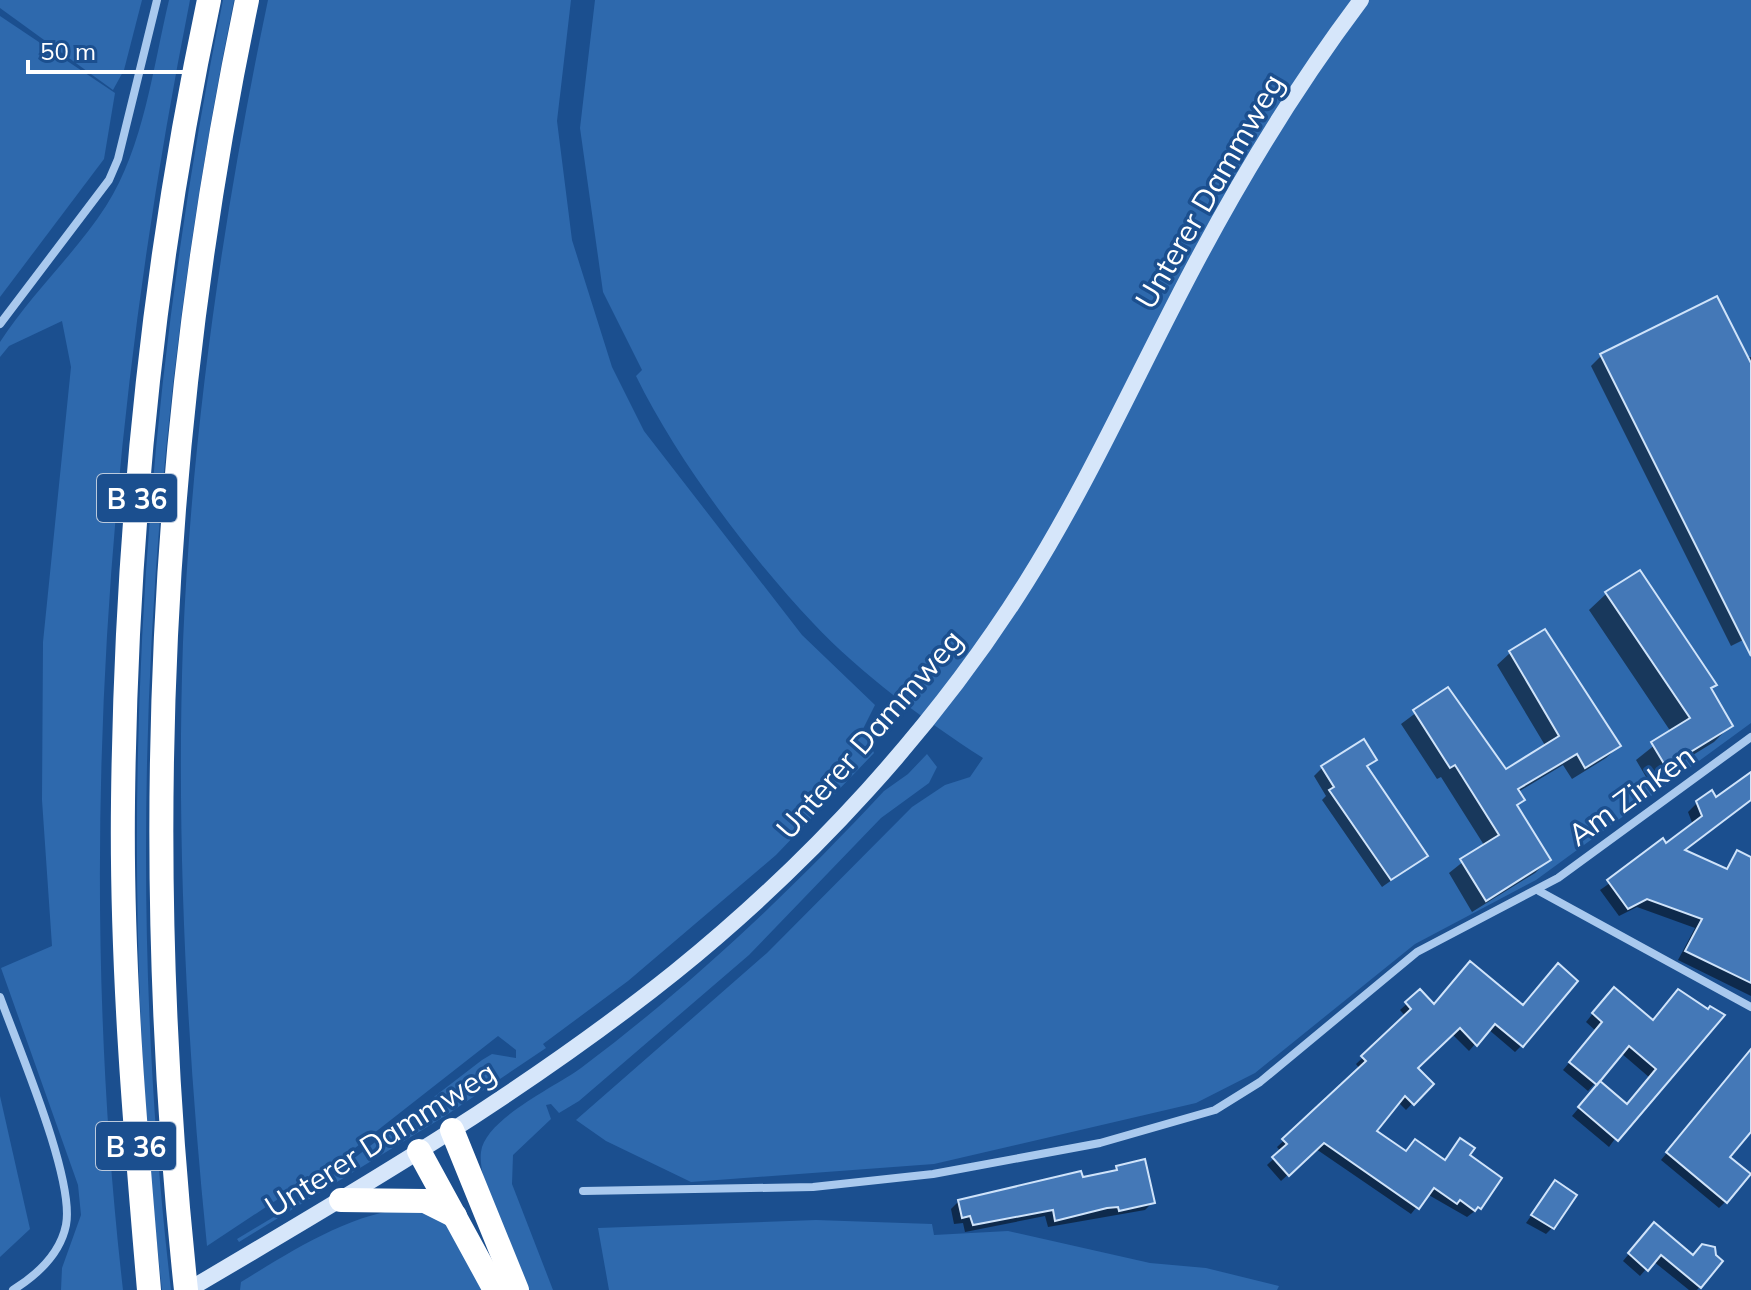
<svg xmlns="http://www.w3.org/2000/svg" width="1751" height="1290" font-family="Mulish,sans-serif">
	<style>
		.green { fill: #2e69ad }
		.shadow { fill: #0007 }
		.building { fill: #4478b7; stroke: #cfe3fa; stroke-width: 2 }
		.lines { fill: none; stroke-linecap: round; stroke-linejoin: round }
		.street { stroke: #a9c9ee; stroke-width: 8 }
		.secondary { stroke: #d6e6fa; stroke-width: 16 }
		.highway { stroke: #fff; stroke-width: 24 }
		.labels { text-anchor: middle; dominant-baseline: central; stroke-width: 7; stroke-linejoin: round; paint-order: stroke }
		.shield { fill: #1b4f8f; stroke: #bbcadd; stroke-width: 2 }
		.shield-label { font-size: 28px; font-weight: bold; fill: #fff }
		.street-label { font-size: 30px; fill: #fff; stroke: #1b4f8f }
	</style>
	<rect width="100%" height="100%" fill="#1b4f8f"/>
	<!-- green -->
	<g class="green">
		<path d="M0,0H142L124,70L113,90L0,8Z"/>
		<path d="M169,0H190C106,423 74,860 123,1290H61L62,1268L81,1215L78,1185L1,968L52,946L42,800L43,642L71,367L62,321L9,346L0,357V342C31,294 75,254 106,206C144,147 153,67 169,0Z"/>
		<path d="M223,0H234C148,423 121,860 171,1290H162C113,859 137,424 223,0Z"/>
		<path d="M268,0H571L557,121L572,240L612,367L644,431L802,635L875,705L863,729L874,753L776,855L628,981L543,1044L546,1048L445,1116L239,1242L237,1239L292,1206L482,1060L492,1054L516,1058V1050L498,1036L355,1148L207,1246C187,1047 176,843 183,642C192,428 224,210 268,0Z"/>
		<path d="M595,0H1751V723L1536,880L1415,944L1255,1073L1196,1103L934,1164L691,1182L606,1141L576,1120L767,953L912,807L945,785L970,777L983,758C923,719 862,675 813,623C749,555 677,460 636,376L642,370L603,292L580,128Z"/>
		<path d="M0,16L115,93L104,159L0,297Z"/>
		<path d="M927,754L937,767L929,783L881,818L749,955L579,1101L559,1113L551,1104L546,1105L551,1119L513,1155L512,1184L553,1290H523C512,1258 477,1182 481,1152C485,1119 555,1087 581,1068C694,983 788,894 884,791L908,774Z"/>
		<path d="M0,1096L30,1229L0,1257Z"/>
		<path d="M412,1208L445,1222L488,1290H240L241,1282C292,1251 351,1212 412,1208Z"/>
		<path d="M816,1220L932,1224L934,1235L1008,1231L1150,1263L1206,1268L1279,1286L1277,1290H609L598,1228Z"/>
	</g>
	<!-- shadow -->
	<g class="shadow">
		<path d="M1601,356L1751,357V636L1731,646L1591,366Z"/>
		<path d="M1606,594L1715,684L1710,689L1731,725L1714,742L1649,782L1636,760L1671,732L1589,610Z"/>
		<path d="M1544,632L1619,746L1606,758L1572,779L1563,765L1518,792L1523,800L1516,807L1548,860L1535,873L1472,912L1449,873L1484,845L1441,777L1437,779L1401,724L1448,689L1505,772L1546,747L1497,665L1510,653Z"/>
		<path d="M1374,759L1365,768L1426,856L1382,887L1322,800L1326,796L1314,776L1322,768Z"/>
		<path d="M1751,788V799L1747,803L1683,852L1724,870L1738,852L1751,860V996L1678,960L1695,928L1637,907L1619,916L1600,890L1693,825L1688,812L1697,803Z"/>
		<path d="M1464,970L1521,1046L1515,1052L1488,1029L1469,1051L1452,1034L1415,1068L1431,1084L1406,1110L1398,1102L1374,1132L1405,1153L1443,1162L1460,1140L1468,1156L1480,1207L1467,1217L1427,1194L1411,1214L1316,1149L1281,1181L1267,1165L1281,1152L1277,1147L1360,1069L1356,1064L1406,1017L1400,1010L1420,992L1433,1006Z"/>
		<path d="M1606,997L1652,1022L1707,1012L1609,1147L1572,1116L1593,1091L1627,1106L1650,1078L1621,1053L1588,1091L1563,1070L1596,1031L1586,1022Z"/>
		<path d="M1751,1051V1129L1727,1157L1725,1202L1719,1208L1661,1160Z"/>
		<path d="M1117,1167L1153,1202L1145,1210L1048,1227L1045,1216L965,1232L963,1223L954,1224L951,1209L959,1201L1112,1173Z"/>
		<path d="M1555,1182L1553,1227L1546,1234L1526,1223Z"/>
		<path d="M1648,1231L1692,1257L1714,1256L1721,1261L1697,1290H1689L1653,1261L1640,1276L1623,1261Z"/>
	</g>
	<!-- building -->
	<g class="building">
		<path d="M1717,296L1751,363V656L1600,354Z"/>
		<path d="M1640,570L1717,685L1711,688L1733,726L1666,767L1651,742L1690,718L1605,592Z"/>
		<path d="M1545,629L1621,746L1585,768L1577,754L1518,789L1525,800L1517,805L1551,860L1486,901L1460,859L1499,835L1455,765L1450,768L1413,710L1448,687L1506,769L1559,736L1509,651Z"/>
		<path d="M1364,739L1377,760L1367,766L1428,856L1391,880L1329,790L1334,787L1321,766Z"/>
		<path d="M1751,772V800L1685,850L1727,869L1737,850L1751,857V983L1685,951L1702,919L1647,899L1628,909L1607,880L1663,838L1666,843L1702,816L1696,801L1712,790L1716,797Z"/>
		<path d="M1470,961L1523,1005L1558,963L1578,981L1523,1047L1495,1024L1477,1046L1460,1028L1418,1068L1434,1084L1414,1105L1405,1096L1377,1131L1406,1151L1415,1139L1445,1160L1460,1138L1475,1148L1470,1155L1502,1178L1481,1209L1478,1207L1475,1211L1460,1200L1457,1204L1434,1188L1419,1209L1324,1143L1289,1176L1272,1157L1287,1144L1282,1139L1366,1061L1361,1056L1411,1009L1405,1002L1420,989L1434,1004Z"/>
		<path d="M1614,987L1653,1020L1678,989L1708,1009L1710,1006L1725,1015L1618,1141L1578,1107L1600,1081L1627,1104L1656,1069L1629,1046L1597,1085L1569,1062L1602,1022L1592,1013Z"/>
		<path d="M1751,1049V1132L1730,1157L1751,1174L1727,1203L1666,1152Z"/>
		<path d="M1145,1159L1155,1203L1119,1211L1118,1207L1107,1208L1055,1221L1053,1210L973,1225L970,1216L962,1218L958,1200L1081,1171L1083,1177L1117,1170L1116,1166Z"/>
		<path d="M1555,1180L1577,1195L1554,1229L1531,1215Z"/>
		<path d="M1654,1222L1693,1255L1702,1244L1715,1247L1716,1255L1723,1261L1701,1288L1661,1255L1648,1271L1628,1253Z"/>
	</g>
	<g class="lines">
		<!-- street -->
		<g class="street">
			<path d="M0,324L109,180L118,159L157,0"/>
			<path d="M1539,891L1751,1007"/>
			<path d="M0,997C18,1047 75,1179 66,1225C60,1255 37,1275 13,1290"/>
			<path d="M583,1191L813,1187L933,1174L1100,1143L1215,1110L1260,1082L1417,952L1558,878L1751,737"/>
		</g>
		<!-- secondary -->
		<path class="secondary" d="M188,1290C355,1192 524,1093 675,972C810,863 935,728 1027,581C1092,477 1141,365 1199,257C1247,167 1300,81 1361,0"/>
		<!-- highway -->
		<g class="highway">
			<path d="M452,1130L517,1290"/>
			<path d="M419,1151L495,1290"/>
			<path d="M341,1200L425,1201L455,1216"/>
			<path d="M149,1290C135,1128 121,965 123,802C126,534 153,263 209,0"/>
			<path d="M186,1290C140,859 158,425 247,0"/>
		</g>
	</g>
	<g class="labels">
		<!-- shield labels -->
		<g class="shield">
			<rect x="97" y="474" width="80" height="48" rx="6"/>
			<rect x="96" y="1122" width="80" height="48" rx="6"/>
		</g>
		<g class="shield-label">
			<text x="137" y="498">B 36</text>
			<text x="136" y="1146">B 36</text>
		</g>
		<!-- street labels -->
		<g class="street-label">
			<text transform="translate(1209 191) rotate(-60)">Unterer Dammweg</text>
			<text transform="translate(869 734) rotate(-49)">Unterer Dammweg</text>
			<text transform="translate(1631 795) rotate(-36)">Am Zinken</text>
			<text transform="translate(380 1139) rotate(-32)">Unterer Dammweg</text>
		</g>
	</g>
	<!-- scale -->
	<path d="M28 60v12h164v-12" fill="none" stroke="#ffffff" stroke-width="4"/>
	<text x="40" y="60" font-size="24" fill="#ffffff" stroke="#1b4f8f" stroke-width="6" paint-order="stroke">50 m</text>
</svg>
